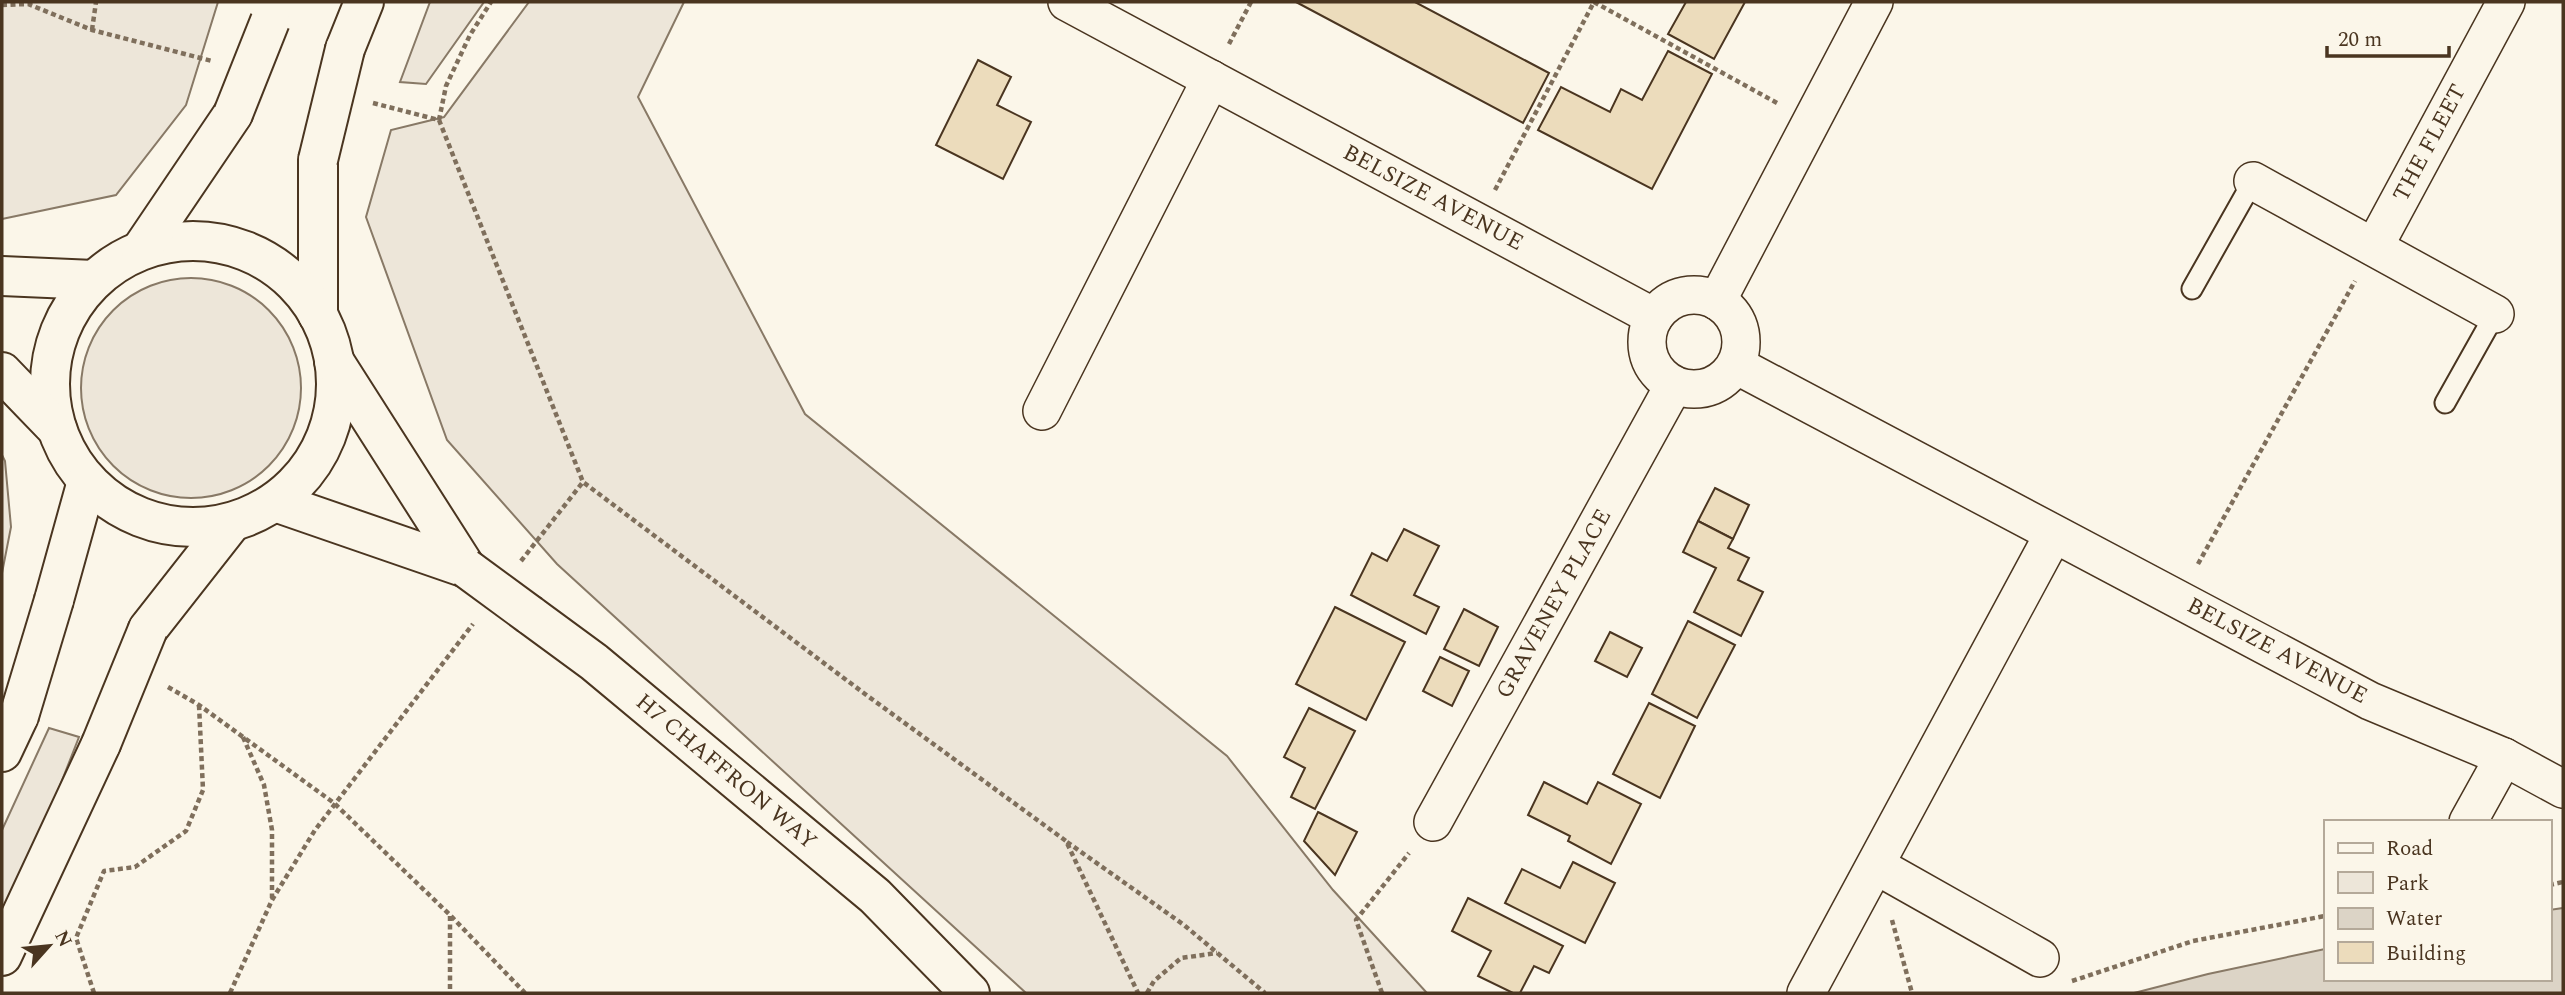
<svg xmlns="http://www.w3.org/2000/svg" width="2565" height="995" font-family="Spectral,serif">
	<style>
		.green { fill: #ede6d9; stroke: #887966; stroke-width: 2 }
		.water { fill: #dcd4c6; stroke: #887966; stroke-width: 2 }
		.building { fill: #ecdcbc; stroke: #4a3520; stroke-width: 2 }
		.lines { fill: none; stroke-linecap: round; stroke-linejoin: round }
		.lane-casing { stroke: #4a3520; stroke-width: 23 }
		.street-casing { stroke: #4a3520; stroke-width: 40 }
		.secondary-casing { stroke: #4a3520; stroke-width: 42 }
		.path { stroke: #7f6f5c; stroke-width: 4.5; stroke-dasharray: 5 3.5; stroke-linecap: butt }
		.lane { stroke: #fbf6e9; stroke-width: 19 }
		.street { stroke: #fbf6e9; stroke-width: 37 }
		.secondary { stroke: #fbf6e9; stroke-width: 38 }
		.secondary-bridge-casing { stroke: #4a3520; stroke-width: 42; stroke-linecap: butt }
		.secondary-bridge { stroke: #fbf6e9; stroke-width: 38 }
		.labels { text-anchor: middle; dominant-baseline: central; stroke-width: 5; stroke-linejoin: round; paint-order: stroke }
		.street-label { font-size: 23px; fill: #4a3520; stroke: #fbf6e9 }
	</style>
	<rect width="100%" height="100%" fill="#fbf6e9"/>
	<!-- green -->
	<g class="green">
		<path d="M2,2H218L186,105L116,195L2,219Z"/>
		<path d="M430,2H484L426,84L400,82Z"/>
		<path d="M529,2H684L638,97L805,414L1227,756L1333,890L1427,993H1026L557,564L447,440L366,217L391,130L444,117Z"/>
		<circle cx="191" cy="388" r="110"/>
		<path d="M2,455L5,461L11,527L2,573Z"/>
		<path d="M49,728L79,737L34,852L2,916V830Z"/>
	</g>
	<!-- water -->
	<path class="water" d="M2563,908V993H2134L2208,974L2325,949V979H2549V910Z"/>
	<!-- building -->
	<g class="building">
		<path d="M1296,2H1415L1549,73L1523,123Z"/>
		<path d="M1686,2H1745L1714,59L1668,34Z"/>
		<path d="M1668,51L1712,74L1652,189L1538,130L1561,87L1610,112L1621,89L1642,100Z"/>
		<path d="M978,60L1011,77L997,105L1031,122L1003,179L936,145Z"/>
		<path d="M1715,488L1749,505L1733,539L1698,521Z"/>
		<path d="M1698,521L1733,539L1728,548L1749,558L1738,580L1763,592L1741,636L1694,612L1716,568L1683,552Z"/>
		<path d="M1404,529L1439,546L1414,595L1439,607L1426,634L1351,595L1372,553L1387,561Z"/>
		<path d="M1335,607L1405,642L1366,720L1296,684Z"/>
		<path d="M1464,609L1498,627L1479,666L1444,649Z"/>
		<path d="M1688,621L1735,645L1697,718L1652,694Z"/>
		<path d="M1610,632L1642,648L1627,677L1595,661Z"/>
		<path d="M1440,657L1469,671L1452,706L1423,691Z"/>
		<path d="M1649,703L1695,726L1660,798L1613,774Z"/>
		<path d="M1309,708L1355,731L1315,809L1291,797L1305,768L1284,757Z"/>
		<path d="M1544,782L1587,804L1598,782L1641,804L1611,864L1568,841L1570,836L1528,815Z"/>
		<path d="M1318,812L1357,832L1335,875L1304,841Z"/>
		<path d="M1573,862L1615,883L1585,943L1505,903L1522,869L1560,888Z"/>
		<path d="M1468,898L1563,946L1549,973L1534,966L1520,993H1513L1478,976L1491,951L1452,931Z"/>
	</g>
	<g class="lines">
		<defs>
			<g id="lane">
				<path d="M2192,289L2253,181"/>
				<path d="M2445,403L2495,314"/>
			</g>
			<g id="street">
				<path d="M1067,2L1654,317"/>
				<path d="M2253,181L2495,314"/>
				<path d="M2374,247L2506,2"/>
				<circle cx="1694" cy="342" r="47"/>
				<path d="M1717,301L1874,2"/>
				<path d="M1736,365L2370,701L2504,757L2563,789"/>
				<path d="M1042,411L1211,79"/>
				<path d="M1433,822L1674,385"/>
				<path d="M2468,822L2504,757"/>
				<path d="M1877,866L2040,958"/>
				<path d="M1806,993L2053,535"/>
			</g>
			<g id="secondary">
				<path d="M345,49L364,2"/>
				<path d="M318,160V315"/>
				<circle cx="193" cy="384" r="143"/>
				<path d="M141,250L233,114"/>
				<path d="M2,276L94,280"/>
				<path d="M334,361L466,568"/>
				<path d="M2,372L57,429"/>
				<path d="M275,502L466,568"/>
				<path d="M54,600L87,481"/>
				<path d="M530,615L594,662L875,896L970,993"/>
				<path d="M148,629L232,522"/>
				<path d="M2,752L19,716"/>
				<path d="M2,956L101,744"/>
			</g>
		</defs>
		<!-- lane casing -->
		<use href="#lane" class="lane-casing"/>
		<!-- street casing -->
		<use href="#street" class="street-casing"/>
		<!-- secondary casing -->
		<use href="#secondary" class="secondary-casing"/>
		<!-- path -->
		<g class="path">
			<path d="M1594,2L1777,103"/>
			<path d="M2,5L28,4L92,30L212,61"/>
			<path d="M92,30L96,2"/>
			<path d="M1229,44L1251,2"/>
			<path d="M373,103L439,120L446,86L470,35L491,2"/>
			<path d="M439,120L583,482L865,694L1066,841L1138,993"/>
			<path d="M1495,190L1594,2"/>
			<path d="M521,561L583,482"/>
			<path d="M2198,564L2355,281"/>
			<path d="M168,687L199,705L334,803L450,915L525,993"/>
			<path d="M243,737L264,785L272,830V898"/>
			<path d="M1067,842L1184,925L1265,993"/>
			<path d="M2549,885L2563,882"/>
			<path d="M450,916V993"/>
			<path d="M1892,920L1912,993"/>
			<path d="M2072,981L2193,941L2325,916"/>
			<path d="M94,993L76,938L104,871L135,867L186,831L203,790L199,705"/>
			<path d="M230,993L272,900L315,830L473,624"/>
			<path d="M1147,993L1154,981L1181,958L1217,953"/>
			<path d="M1382,993L1356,920L1409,853"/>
		</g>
		<!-- lane -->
		<use href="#lane" class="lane"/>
		<!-- street -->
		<use href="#street" class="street"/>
		<!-- secondary -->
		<use href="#secondary" class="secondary"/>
		<defs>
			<g id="secondary-bridge">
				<path d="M233,114L270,21"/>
				<path d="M318,160L345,49"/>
				<path d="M466,568L530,615"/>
				<path d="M19,716L54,600"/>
				<path d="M101,744L148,629"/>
			</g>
		</defs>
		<!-- secondary-bridge casing -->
		<use href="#secondary-bridge" class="secondary-bridge-casing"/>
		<!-- secondary-bridge -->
		<use href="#secondary-bridge" class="secondary-bridge"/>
	</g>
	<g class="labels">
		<!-- street labels -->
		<g class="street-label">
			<text transform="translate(2430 143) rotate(-62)">THE FLEET</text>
			<text transform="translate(1433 198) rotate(28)">BELSIZE AVENUE</text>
			<text transform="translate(1554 604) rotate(-61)">GRAVENEY PLACE</text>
			<text transform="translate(2277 651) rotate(28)">BELSIZE AVENUE</text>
			<text transform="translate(726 772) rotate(40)">H7 CHAFFRON WAY</text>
		</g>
	</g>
	<!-- border -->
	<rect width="2565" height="995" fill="none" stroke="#4a3520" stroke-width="7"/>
	<!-- legend -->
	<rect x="2324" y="820" width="228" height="161" fill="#fbf6e9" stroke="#b4a999" stroke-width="2"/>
	<rect x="2338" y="843" width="35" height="10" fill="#fbf6e9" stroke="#b4a999" stroke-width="2"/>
	<text x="2386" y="855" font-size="21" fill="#4a3520">Road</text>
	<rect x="2338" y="872" width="35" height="21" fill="#ede6d9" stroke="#b4a999" stroke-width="2"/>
	<text x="2386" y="890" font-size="21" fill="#4a3520">Park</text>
	<rect x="2338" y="908" width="35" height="21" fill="#dcd4c6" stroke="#b4a999" stroke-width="2"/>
	<text x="2386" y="925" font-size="21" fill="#4a3520">Water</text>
	<rect x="2338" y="942" width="35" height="21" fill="#ecdcbc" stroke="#b4a999" stroke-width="2"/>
	<text x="2386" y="960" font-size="21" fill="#4a3520">Building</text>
	<!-- north arrow -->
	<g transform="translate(49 946) rotate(63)" stroke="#fbf6e9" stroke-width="5" paint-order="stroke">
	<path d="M0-5L12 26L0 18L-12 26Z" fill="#4a3520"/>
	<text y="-10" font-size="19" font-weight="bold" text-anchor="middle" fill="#4a3520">N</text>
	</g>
	<!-- scale -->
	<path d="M2327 46v10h122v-10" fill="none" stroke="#4a3520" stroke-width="3.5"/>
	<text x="2338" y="46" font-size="21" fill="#4a3520" stroke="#fbf6e9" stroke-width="5" paint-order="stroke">20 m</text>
</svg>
